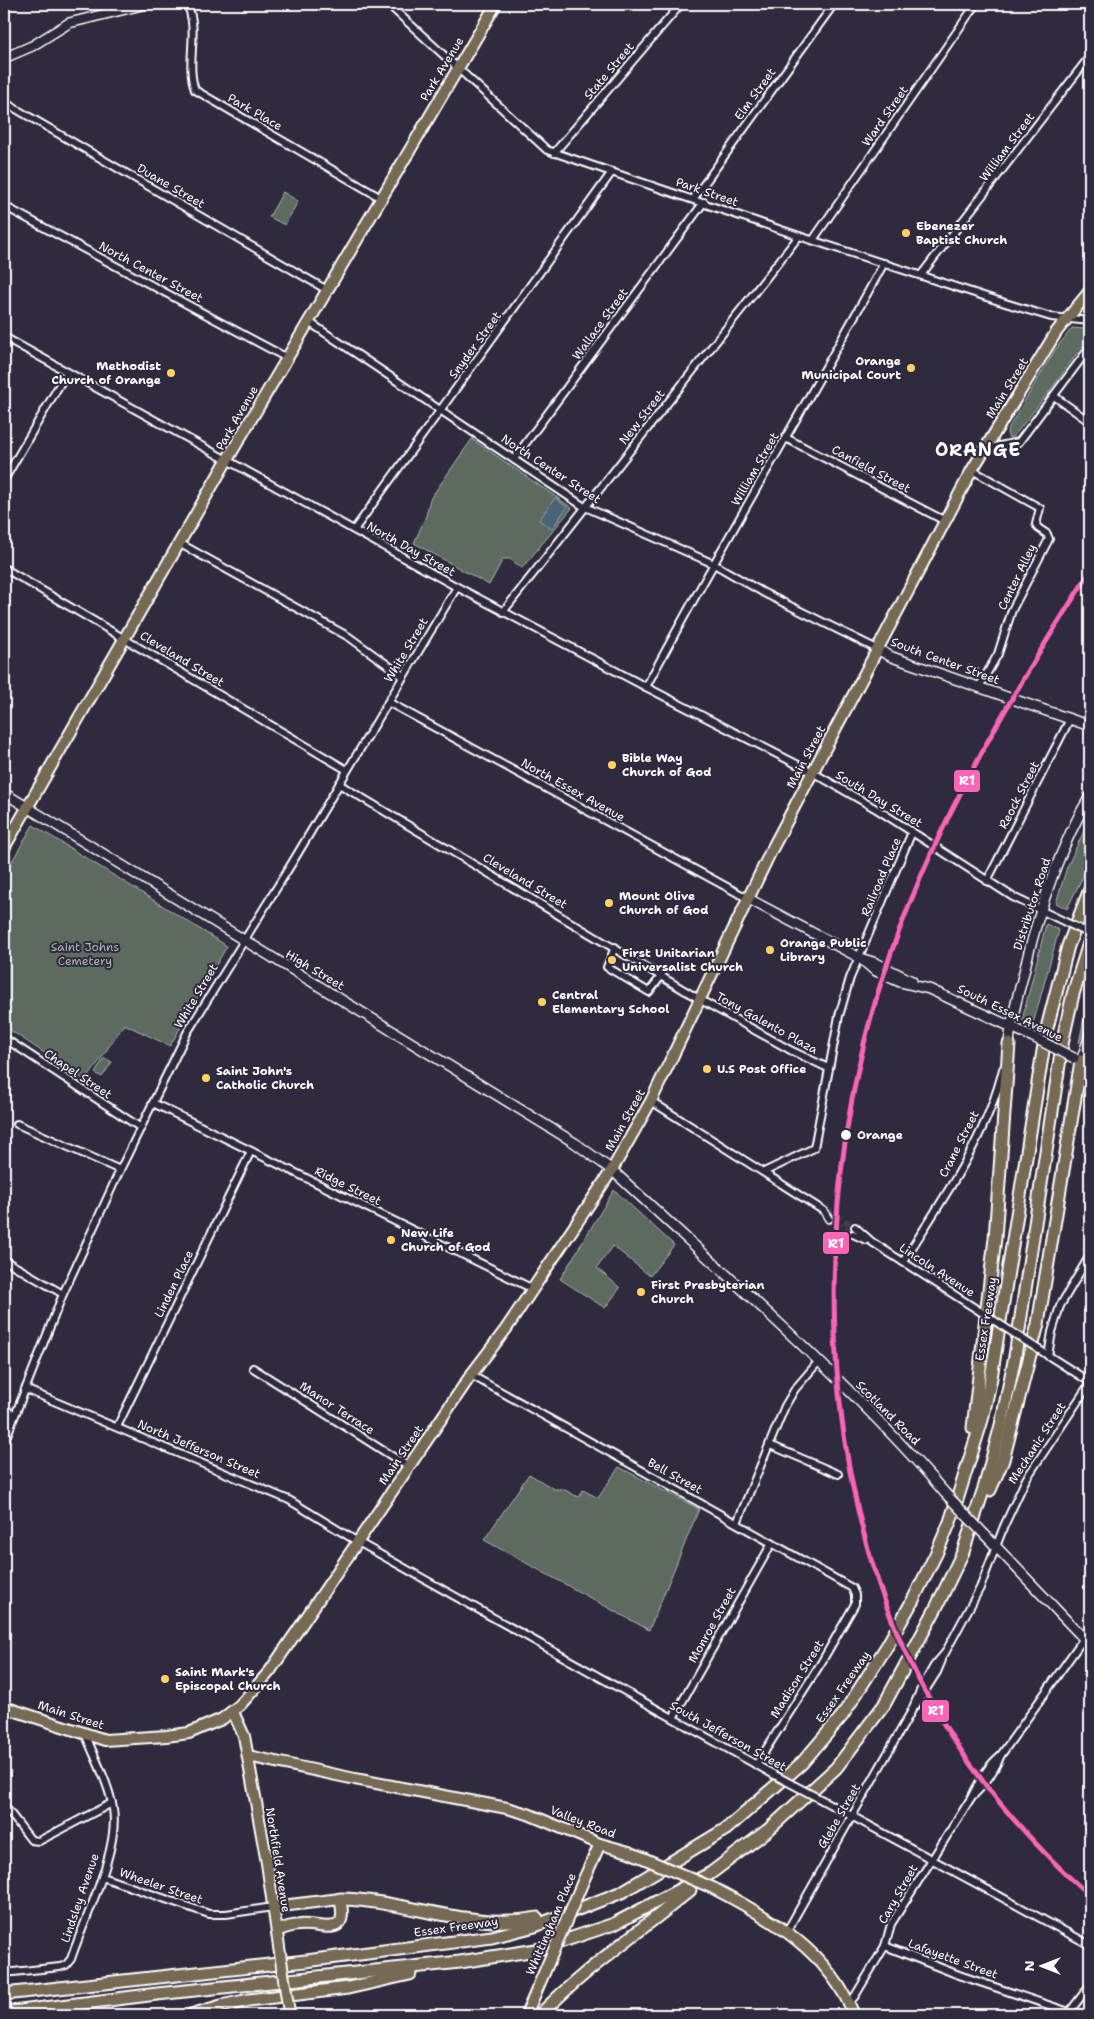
<svg xmlns="http://www.w3.org/2000/svg" width="1094" height="2019" font-family="'Shantell Sans',sans-serif">
	<style>
		.green { fill: #5b6b61; stroke: #adb5b0 }
		.water { fill: #4c6476; stroke: #94a2ad }
		.lines { fill: none; stroke-linecap: round; stroke-linejoin: round }
		.minor-tunnel { stroke: #443f50; stroke-width: 6; stroke-dasharray: 6 3; stroke-linecap: butt }
		.minor-casing { stroke: #fff; stroke-width: 10 }
		.secondary-casing { stroke: #fff; stroke-width: 12 }
		.primary-casing { stroke: #fff; stroke-width: 14 }
		.motorway-casing { stroke: #fff; stroke-width: 15 }
		.minor { stroke: #2f2a3d; stroke-width: 6 }
		.secondary { stroke: #2f2a3d; stroke-width: 9 }
		.primary { stroke: #766a55; stroke-width: 10 }
		.motorway { stroke: #766a55; stroke-width: 11 }
		.minor-bridge-casing { stroke: #fff; stroke-width: 10; stroke-linecap: butt }
		.secondary-bridge-casing { stroke: #fff; stroke-width: 12; stroke-linecap: butt }
		.primary-bridge-casing { stroke: #fff; stroke-width: 14; stroke-linecap: butt }
		.minor-bridge { stroke: #2f2a3d; stroke-width: 6 }
		.secondary-bridge { stroke: #2f2a3d; stroke-width: 9 }
		.primary-bridge { stroke: #766a55; stroke-width: 10 }
		.rail-1-casing { stroke: #2f2a3d; stroke-width: 9 }
		.rail-1 { stroke: #fa66b7; stroke-width: 5 }
		.poi-dot { fill: #ffd166; stroke: #2f2a3d; stroke-width: 2 }
		.stop-dot { fill: #fff; stroke: #2f2a3d; stroke-width: 2 }
		.labels { text-anchor: middle; dominant-baseline: central; stroke-width: 4; stroke-linejoin: round; paint-order: stroke }
		.street-label { font-size: 12px; fill: #fff; stroke: #2f2a3d }
		.poi-label { font-size: 12px; font-weight: bold; fill: #fff; stroke: #2f2a3d; text-anchor: start }
		.park-label { font-size: 12px; fill: #adb5b0; stroke: #2f2a3d }
		.stop-label { font-size: 12px; font-weight: bold; fill: #fff; stroke: #2f2a3d; text-anchor: start }
		.district-label { font-size: 18px; font-weight: bold; letter-spacing: 1px; fill: #fff; stroke: #2f2a3d }
		.line-badge { stroke: #2f2a3d; stroke-width: 2 }
		.badge-label { font-size: 14px; text-anchor: middle; font-weight: bold; fill: #fff }
	</style>
	<rect width="100%" height="100%" fill="#2f2a3d"/>
	<filter id="ink" filterUnits="userSpaceOnUse"><feTurbulence type="fractalNoise" baseFrequency=".02" numOctaves="2"/><feDisplacementMap in="SourceGraphic" scale="10" xChannelSelector="R" yChannelSelector="G"/><feConvolveMatrix kernelMatrix="1 2 1 2 8 2 1 2 1" color-interpolation-filters="sRGB"/></filter>
	<g filter="url(#ink)">
		<!-- green -->
		<g class="green">
			<path d="M283,192L298,201L285,225L269,217Z"/>
			<path d="M1072,328L1085,329L1089,337L1055,384L1014,436L1009,438L1007,434L1008,429L1055,350Z"/>
			<path d="M472,439L572,508L522,568L510,559H503L489,585L414,543L426,516L430,499Z"/>
			<path d="M968,665L979,669L975,677L966,674Z"/>
			<path d="M1090,818V862L1067,909L1056,903L1067,867Z"/>
			<path d="M33,825L227,946L170,1046L124,1024L86,1081L4,1026V875Z"/>
			<path d="M1046,924L1059,930L1033,1024L1022,1020Z"/>
			<path d="M1090,987V1018L1079,1043Z"/>
			<path d="M104,1058L112,1062L102,1077L95,1073Z"/>
			<path d="M614,1190L674,1245L650,1276L613,1246L597,1268L620,1288L605,1308L560,1279Z"/>
			<path d="M619,1467L699,1509L649,1630L484,1540L529,1474L554,1489H563L578,1497L583,1490L598,1498Z"/>
		</g>
		<!-- water -->
		<path class="water" d="M555,498L567,507L552,529L539,520Z"/>
		<g class="lines">
			<!-- minor-tunnel -->
			<g class="minor-tunnel">
				<path d="M829,1211L855,1227"/>
				<path d="M829,1219L853,1234"/>
			</g>
			<defs>
				<g id="minor">
					<path d="M187,4C200,31 185,62 195,90L381,198"/>
					<path d="M388,4L547,150L799,236L1005,303L1051,317L1090,321"/>
					<path d="M4,102L327,290"/>
					<path d="M554,153L681,4"/>
					<path d="M694,198L834,4"/>
					<path d="M4,206L287,358"/>
					<path d="M813,240L976,4"/>
					<path d="M921,275L1090,56"/>
					<path d="M309,322L583,506L714,564L764,593L877,649"/>
					<path d="M4,337L457,587L646,687L812,772L878,810L1013,897L1055,917"/>
					<path d="M1054,396L1090,422"/>
					<path d="M786,438L945,521"/>
					<path d="M985,449L1019,442L1090,347"/>
					<path d="M514,459L704,202"/>
					<path d="M972,470L1040,508L1036,524L1038,528L1047,534L1049,539L1012,610L998,654L979,687"/>
					<path d="M4,480L67,372"/>
					<path d="M354,530L612,172"/>
					<path d="M179,543L349,637L403,676"/>
					<path d="M4,568L347,770"/>
					<path d="M503,612L799,236"/>
					<path d="M646,687C722,544 806,406 884,263"/>
					<path d="M388,702L747,898"/>
					<path d="M339,784L699,999L792,1051L828,1068"/>
					<path d="M987,881L1070,719"/>
					<path d="M615,947L607,967L649,992L662,975"/>
					<path d="M4,1038L141,1128"/>
					<path d="M651,1101L824,1211L829,1219"/>
					<path d="M153,1103L533,1289"/>
					<path d="M17,1124L120,1170"/>
					<path d="M764,1172L814,1148L839,1016L850,978L912,832"/>
					<path d="M855,1227L872,1242L981,1312"/>
					<path d="M853,1234L866,1240"/>
					<path d="M4,1260L63,1294"/>
					<path d="M903,1262C941,1201 986,1140 1003,1069"/>
					<path d="M1038,1349L1090,1382"/>
					<path d="M1048,1356L1052,1332L1060,1306L1090,1255"/>
					<path d="M253,1368L409,1467"/>
					<path d="M471,1375L852,1588L855,1595V1604L821,1663L756,1765"/>
					<path d="M25,1389L289,1500L358,1542L769,1772"/>
					<path d="M4,1409L15,1415"/>
					<path d="M117,1427L251,1151"/>
					<path d="M4,1443L63,1294L120,1170L187,1033L292,863L457,587"/>
					<path d="M770,1445L838,1474"/>
					<path d="M737,1523L785,1406L795,1389L819,1361"/>
					<path d="M916,1705L937,1672L942,1660"/>
					<path d="M673,1718L772,1543"/>
					<path d="M974,1795C986,1783 995,1770 1001,1755L1084,1638"/>
					<path d="M822,1800L1090,1945"/>
					<path d="M4,1805L31,1840L39,1841L112,1803"/>
					<path d="M102,1877L209,1914H226L273,1907"/>
					<path d="M787,1931L911,1712L920,1691L934,1666L945,1653L980,1588L1004,1526L1026,1479L1090,1383"/>
					<path d="M885,1946L959,1975L1069,2012"/>
					<path d="M4,1973L60,1967L66,1965L71,1959C84,1919 120,1850 113,1809C109,1783 94,1757 85,1733"/>
					<path d="M849,2003L855,1996L885,1946L891,1924L971,1798C979,1782 987,1766 1001,1755"/>
					<path d="M1068,2014L1090,1985"/>
				</g>
				<g id="secondary">
					<path d="M4,58L32,46L69,23L146,4"/>
					<path d="M877,649L892,657L1090,726"/>
					<path d="M4,793L575,1143L612,1170C725,1275 844,1376 945,1493"/>
					<path d="M747,898L860,958L874,970L900,982L929,989L1031,1036"/>
					<path d="M863,959L876,963L912,981"/>
					<path d="M1009,1044C1011,1022 1016,1001 1022,980C1036,920 1058,849 1090,796"/>
					<path d="M1081,1061L1090,1035"/>
					<path d="M985,1535L1090,1645"/>
				</g>
				<g id="primary">
					<path d="M4,848L227,460L496,4"/>
					<path d="M4,1707L105,1740L166,1736L189,1733L222,1719L240,1705L270,1671L471,1375L506,1329L612,1170L651,1101L771,851L972,470L1057,331L1090,291"/>
					<path d="M233,1712L244,1736L267,1863L279,1947"/>
					<path d="M248,1756L355,1779L507,1808L528,1814L600,1844L629,1852"/>
					<path d="M584,1879L600,1844"/>
					<path d="M713,1888C771,1918 829,1952 854,2015"/>
					<path d="M273,1907L340,1899C350,1940 322,1923 300,1925C292,1925 284,1928 277,1931"/>
					<path d="M526,2015L544,1973"/>
				</g>
				<g id="motorway">
					<path d="M973,1428L995,1238L1009,1044"/>
					<path d="M990,1490L1003,1460L1038,1324L1081,1061"/>
					<path d="M340,1899C406,1900 471,1931 537,1918"/>
					<path d="M4,1994L306,1961L492,1937L535,1926L622,1892L726,1829L802,1763L842,1716L887,1646L913,1600L936,1554L950,1522L982,1420L991,1378L1046,1032L1068,946L1090,889"/>
					<path d="M4,2013L157,1994L460,1962L536,1950L614,1924L711,1873L768,1830L836,1768L884,1705L935,1610L963,1552L985,1485L1001,1425L1015,1356L1063,1039L1073,994L1090,940"/>
					<path d="M191,2015L221,2006L249,2000L348,1988L410,1974"/>
					<path d="M540,2015C585,1968 640,1932 690,1890"/>
				</g>
			</defs>
			<!-- minor casing -->
			<use href="#minor" class="minor-casing"/>
			<!-- secondary casing -->
			<use href="#secondary" class="secondary-casing"/>
			<!-- primary casing -->
			<use href="#primary" class="primary-casing"/>
			<!-- motorway casing -->
			<use href="#motorway" class="motorway-casing"/>
			<!-- minor -->
			<use href="#minor" class="minor"/>
			<!-- secondary -->
			<use href="#secondary" class="secondary"/>
			<!-- primary -->
			<use href="#primary" class="primary"/>
			<!-- motorway -->
			<use href="#motorway" class="motorway"/>
			<defs>
				<g id="minor-bridge">
					<path d="M1055,917L1090,934"/>
					<path d="M981,1312L1038,1349"/>
					<path d="M769,1772L822,1800"/>
				</g>
				<g id="secondary-bridge">
					<path d="M1031,1036L1074,1058"/>
					<path d="M945,1493L985,1535"/>
				</g>
				<g id="primary-bridge">
					<path d="M629,1852L713,1888"/>
					<path d="M279,1947L289,2012"/>
					<path d="M544,1973L584,1879"/>
				</g>
			</defs>
			<!-- minor-bridge casing -->
			<use href="#minor-bridge" class="minor-bridge-casing"/>
			<!-- secondary-bridge casing -->
			<use href="#secondary-bridge" class="secondary-bridge-casing"/>
			<!-- primary-bridge casing -->
			<use href="#primary-bridge" class="primary-bridge-casing"/>
			<!-- minor-bridge -->
			<use href="#minor-bridge" class="minor-bridge"/>
			<!-- secondary-bridge -->
			<use href="#secondary-bridge" class="secondary-bridge"/>
			<!-- primary-bridge -->
			<use href="#primary-bridge" class="primary-bridge"/>
			<defs>
				<path id="rail-1" d="M1090,572C1012,693 939,817 891,953C812,1175 810,1468 919,1680C961,1762 1021,1835 1090,1896"/>
			</defs>
			<!-- rail-1 casing -->
			<use href="#rail-1" class="rail-1-casing"/>
			<!-- rail-1 -->
			<use href="#rail-1" class="rail-1"/>
		</g>
	</g>
	<!-- markers -->
	<g class="poi-dot">
		<circle cx="906" cy="233" r="5"/>
		<circle cx="911" cy="368" r="5"/>
		<circle cx="171" cy="373" r="5"/>
		<circle cx="612" cy="765" r="5"/>
		<circle cx="609" cy="903" r="5"/>
		<circle cx="770" cy="950" r="5"/>
		<circle cx="612" cy="960" r="5"/>
		<circle cx="542" cy="1002" r="5"/>
		<circle cx="707" cy="1069" r="5"/>
		<circle cx="206" cy="1078" r="5"/>
		<circle cx="391" cy="1240" r="5"/>
		<circle cx="641" cy="1292" r="5"/>
		<circle cx="165" cy="1679" r="5"/>
	</g>
	<circle class="stop-dot" cx="846" cy="1135" r="6"/>
	<g class="labels">
		<!-- street labels -->
		<g class="street-label">
			<text transform="translate(442 69) rotate(-59)">Park Avenue</text>
			<text transform="translate(609 71) rotate(-50)">State Street</text>
			<text transform="translate(755 94) rotate(-54)">Elm Street</text>
			<text transform="translate(255 112) rotate(30)">Park Place</text>
			<text transform="translate(885 116) rotate(-55)">Ward Street</text>
			<text transform="translate(1007 147) rotate(-53)">William Street</text>
			<text transform="translate(171 186) rotate(30)">Duane Street</text>
			<text transform="translate(707 192) rotate(19)">Park Street</text>
			<text transform="translate(151 272) rotate(28)">North Center Street</text>
			<text transform="translate(600 324) rotate(-54)">Wallace Street</text>
			<text transform="translate(475 345) rotate(-54)">Snyder Street</text>
			<text transform="translate(1007 388) rotate(-58)">Main Street</text>
			<text transform="translate(642 417) rotate(-52)">New Street</text>
			<text transform="translate(237 418) rotate(-60)">Park Avenue</text>
			<text transform="translate(551 469) rotate(33)">North Center Street</text>
			<text transform="translate(755 469) rotate(-60)">William Street</text>
			<text transform="translate(871 469) rotate(28)">Canfield Street</text>
			<text transform="translate(411 549) rotate(29)">North Day Street</text>
			<text transform="translate(1017 577) rotate(-64)">Center Alley</text>
			<text transform="translate(406 650) rotate(-59)">White Street</text>
			<text transform="translate(182 659) rotate(31)">Cleveland Street</text>
			<text transform="translate(945 661) rotate(20)">South Center Street</text>
			<text transform="translate(806 757) rotate(-62)">Main Street</text>
			<text transform="translate(573 790) rotate(29)">North Essex Avenue</text>
			<text transform="translate(1019 795) rotate(-63)">Reock Street</text>
			<text transform="translate(879 799) rotate(31)">South Day Street</text>
			<text transform="translate(881 877) rotate(-67)">Railroad Place</text>
			<text transform="translate(525 881) rotate(31)">Cleveland Street</text>
			<text transform="translate(1032 904) rotate(-72)">Distributor Road</text>
			<text transform="translate(315 970) rotate(31)">High Street</text>
			<text transform="translate(196 996) rotate(-59)">White Street</text>
			<text transform="translate(1010 1013) rotate(26)">South Essex Avenue</text>
			<text transform="translate(767 1023) rotate(29)">Tony Galento Plaza</text>
			<text transform="translate(78 1074) rotate(34)">Chapel Street</text>
			<text transform="translate(625 1120) rotate(-61)">Main Street</text>
			<text transform="translate(959 1144) rotate(-63)">Crane Street</text>
			<text transform="translate(348 1186) rotate(26)">Ridge Street</text>
			<text transform="translate(937 1270) rotate(33)">Lincoln Avenue</text>
			<text transform="translate(174 1284) rotate(-64)">Linden Place</text>
			<text transform="translate(986 1319) rotate(-81)">Essex Freeway</text>
			<text transform="translate(337 1408) rotate(33)">Manor Terrace</text>
			<text transform="translate(888 1413) rotate(45)">Scotland Road</text>
			<text transform="translate(1037 1443) rotate(-57)">Mechanic Street</text>
			<text transform="translate(199 1449) rotate(23)">North Jefferson Street</text>
			<text transform="translate(401 1455) rotate(-56)">Main Street</text>
			<text transform="translate(675 1476) rotate(29)">Bell Street</text>
			<text transform="translate(712 1625) rotate(-61)">Monroe Street</text>
			<text transform="translate(797 1679) rotate(-58)">Madison Street</text>
			<text transform="translate(843 1687) rotate(-55)">Essex Freeway</text>
			<text transform="translate(71 1715) rotate(18)">Main Street</text>
			<text transform="translate(728 1736) rotate(29)">South Jefferson Street</text>
			<text transform="translate(839 1816) rotate(-60)">Glebe Street</text>
			<text transform="translate(583 1822) rotate(21)">Valley Road</text>
			<text transform="translate(278 1860) rotate(81)">Northfield Avenue</text>
			<text transform="translate(161 1886) rotate(19)">Wheeler Street</text>
			<text transform="translate(898 1894) rotate(-60)">Cary Street</text>
			<text transform="translate(80 1898) rotate(-71)">Lindsley Avenue</text>
			<text transform="translate(551 1924) rotate(-67)">Whittingham Place</text>
			<text transform="translate(456 1927) rotate(-8)">Essex Freeway</text>
			<text transform="translate(953 1959) rotate(20)">Lafayette Street</text>
		</g>
		<!-- poi labels -->
		<g class="poi-label">
			<text x="916" y="226">Ebenezer<tspan x="916" dy="14">Baptist Church</tspan></text>
			<text x="901" y="361" text-anchor="end">Orange<tspan x="901" dy="14">Municipal Court</tspan></text>
			<text x="161" y="366" text-anchor="end">Methodist<tspan x="161" dy="14">Church of Orange</tspan></text>
			<text x="622" y="758">Bible Way<tspan x="622" dy="14">Church of God</tspan></text>
			<text x="619" y="896">Mount Olive<tspan x="619" dy="14">Church of God</tspan></text>
			<text x="780" y="943">Orange Public<tspan x="780" dy="14">Library</tspan></text>
			<text x="622" y="953">First Unitarian<tspan x="622" dy="14">Universalist Church</tspan></text>
			<text x="552" y="995">Central<tspan x="552" dy="14">Elementary School</tspan></text>
			<text x="717" y="1069">U.S Post Office</text>
			<text x="216" y="1071">Saint John's<tspan x="216" dy="14">Catholic Church</tspan></text>
			<text x="401" y="1233">New Life<tspan x="401" dy="14">Church of God</tspan></text>
			<text x="651" y="1285">First Presbyterian<tspan x="651" dy="14">Church</tspan></text>
			<text x="175" y="1672">Saint Mark's<tspan x="175" dy="14">Episcopal Church</tspan></text>
		</g>
		<!-- park labels -->
		<g class="park-label">
			<text x="85" y="947">Saint Johns<tspan x="85" dy="14">Cemetery</tspan></text>
		</g>
		<!-- stop labels -->
		<g class="stop-label">
			<text x="857" y="1135">Orange</text>
		</g>
		<!-- district labels -->
		<g class="district-label">
			<text x="978" y="450">ORANGE</text>
		</g>
	</g>
	<g class="line-badge">
		<rect x="953" y="769" width="28" height="24" rx="5" fill="#fa66b7"/>
		<rect x="822" y="1231" width="28" height="24" rx="5" fill="#fa66b7"/>
		<rect x="921" y="1699" width="29" height="24" rx="5" fill="#fa66b7"/>
	</g>
	<g class="badge-label">
		<text x="967" y="785">R1</text>
		<text x="836" y="1248">R1</text>
		<text x="936" y="1715">R1</text>
	</g>
	<!-- margin -->
	<rect width="1094" height="2019" fill="none" stroke="#2f2a3d" stroke-width="20"/>
	<rect x="10" y="10" width="1074" height="1999" fill="none" stroke="#fff" stroke-width="2" filter="url(#ink)"/>
	<!-- north arrow -->
	<g transform="translate(1042 1966) rotate(270)" stroke="#2f2a3d" stroke-width="4" paint-order="stroke">
	<path d="M0-4L9 19L0 12L-9 19Z" fill="#ffffff"/>
	<text y="-8" font-size="14" font-weight="bold" text-anchor="middle" fill="#ffffff">N</text>
	</g>
</svg>
